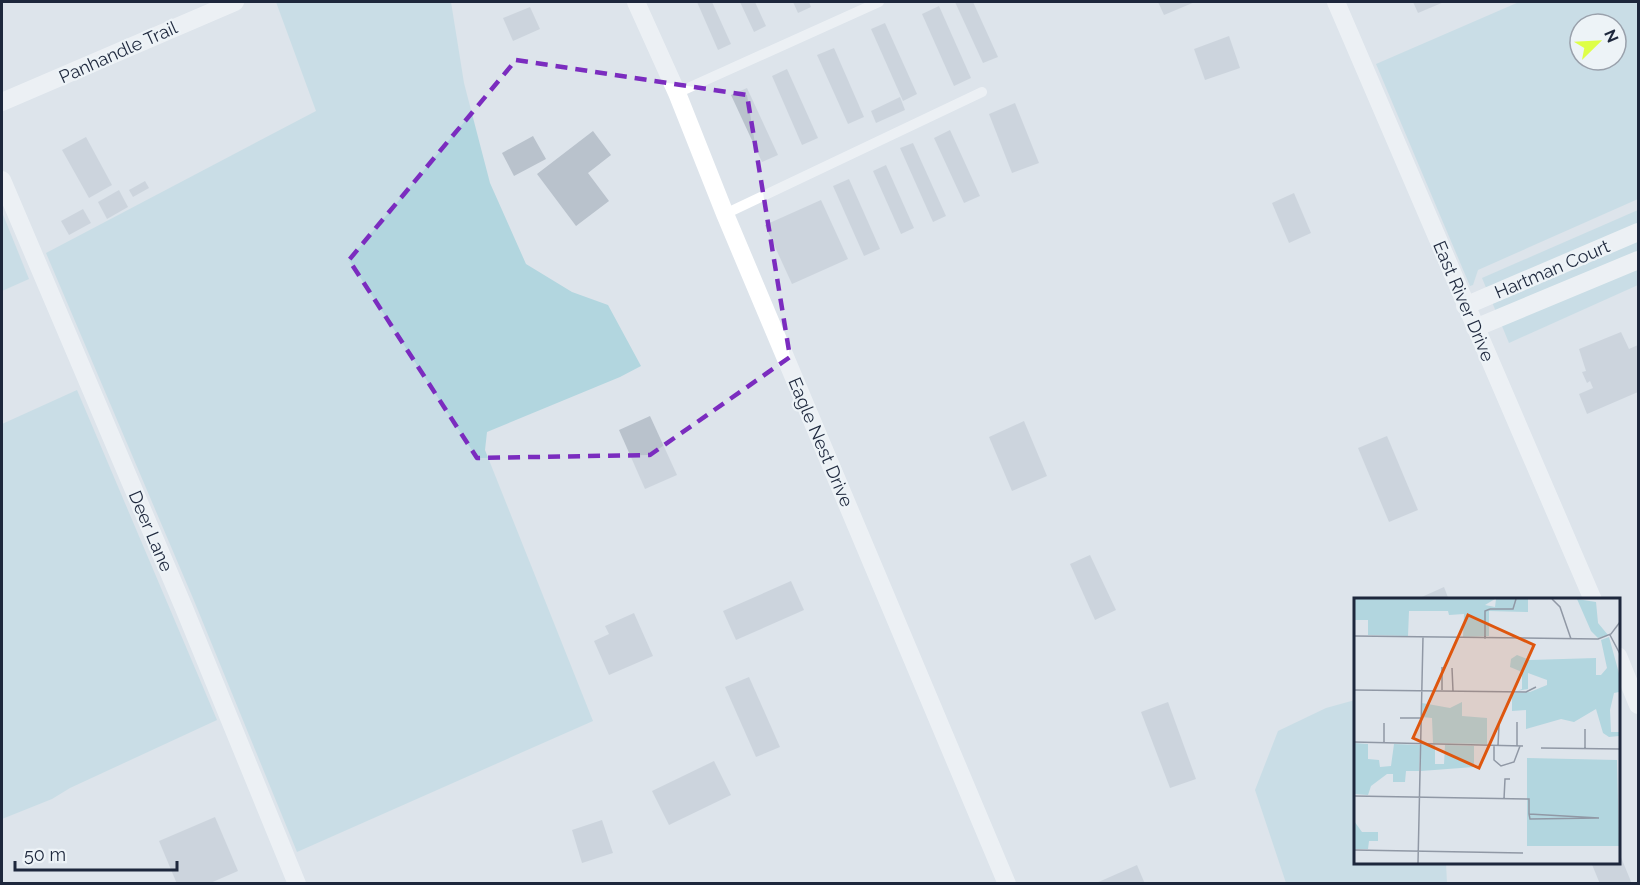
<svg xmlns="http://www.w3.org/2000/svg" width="1640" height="885" font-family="Raleway,sans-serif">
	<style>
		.green { fill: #b2d6df; fill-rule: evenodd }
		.building { fill: #b9c2cc }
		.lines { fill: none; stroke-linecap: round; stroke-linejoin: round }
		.lane { stroke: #fff; stroke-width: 10 }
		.street { stroke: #fff; stroke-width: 18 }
		.marked { fill: none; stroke: #7b2cbf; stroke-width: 4.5; stroke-dasharray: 12 8; stroke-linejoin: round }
		.labels { text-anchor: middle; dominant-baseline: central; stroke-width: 4.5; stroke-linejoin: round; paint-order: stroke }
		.street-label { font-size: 18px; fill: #1d273c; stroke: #edf3f7 }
		.inset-road { fill: none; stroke: #9098a5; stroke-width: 1.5 }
		.view { fill: #de560e; fill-opacity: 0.15; stroke: #de560e; stroke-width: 3 }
		.inset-edge { fill: none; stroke: #1d273c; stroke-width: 3 }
	</style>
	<rect width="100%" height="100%" fill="#dde4eb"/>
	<!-- green -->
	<g class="green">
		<path d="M276,2H451L464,83L490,183L526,264L572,292L608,305L641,366L620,377L487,432L485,450L593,721L297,852L195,603L46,253L316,111Z"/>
		<path d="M1519,2H1638V199L1478,270L1473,285L1470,286L1376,64ZM1580,24H1616V60H1580Z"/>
		<path d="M1638,210V285L1509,343L1482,278Z"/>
		<path d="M2,212L29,279L2,291Z"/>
		<path d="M77,390L217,720L70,788L52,799L2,819V424Z"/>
		<path d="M1355,700V862L1446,863L1447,883H1286L1255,790L1278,731L1326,708Z"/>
	</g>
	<!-- building -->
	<g class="building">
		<path d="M697,2H712L731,44L718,50Z"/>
		<path d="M740,2H755L766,26L754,32Z"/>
		<path d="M793,2H809L811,7L798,13Z"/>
		<path d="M955,2H973L998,57L983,63Z"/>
		<path d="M1158,2H1195L1164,15Z"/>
		<path d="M1413,2H1444L1418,13Z"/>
		<path d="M939,6L971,78L954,86L922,14Z"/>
		<path d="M530,7L540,29L513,41L503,18Z"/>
		<path d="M885,23L917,94L903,101L871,29Z"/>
		<path d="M1229,36L1240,68L1205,80L1194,49Z"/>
		<path d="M834,48L864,117L848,124L817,55Z"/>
		<path d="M787,69L818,138L802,145L772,76Z"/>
		<path d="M747,88L778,155L762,162L731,95Z"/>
		<path d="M900,97L905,110L876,123L871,111Z"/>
		<path d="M1015,103L1039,163L1012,173L989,114Z"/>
		<path d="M950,130L980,196L964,203L934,138Z"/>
		<path d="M593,131L611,155L588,173L609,201L576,226L537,174Z"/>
		<path d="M533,136L546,159L514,176L502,153Z"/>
		<path d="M86,137L112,185L89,198L62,150Z"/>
		<path d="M913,143L946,216L933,222L900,148Z"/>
		<path d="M886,165L914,228L901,234L873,171Z"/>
		<path d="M849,179L880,249L864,256L833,186Z"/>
		<path d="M145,181L149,188L133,197L129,190Z"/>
		<path d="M119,190L128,207L107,219L98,202Z"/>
		<path d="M1294,193L1311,233L1289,243L1272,203Z"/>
		<path d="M821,200L848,259L792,284L765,225Z"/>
		<path d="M83,209L91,223L69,235L61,221Z"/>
		<path d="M1621,332L1629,349L1638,345V392L1587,414L1579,394L1593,388L1590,381L1587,383L1582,372L1586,371L1579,349Z"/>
		<path d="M650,416L677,475L645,489L619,430Z"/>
		<path d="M1024,421L1047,476L1012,491L989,437Z"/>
		<path d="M1387,436L1418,510L1389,522L1358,448Z"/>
		<path d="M1090,555L1116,610L1095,620L1070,564Z"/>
		<path d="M791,581L804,610L736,640L723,611Z"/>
		<path d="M1444,587L1449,600H1415Z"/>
		<path d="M634,613L653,656L609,675L594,641L609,634L605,626Z"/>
		<path d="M749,677L780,747L756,757L725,687Z"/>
		<path d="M1168,702L1196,779L1170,788L1141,712Z"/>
		<path d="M714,761L731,795L669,825L652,791Z"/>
		<path d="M215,817L238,871L208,884H177L159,841Z"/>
		<path d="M602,820L613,853L582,863L572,830Z"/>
		<path d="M1618,850L1632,884H1600L1591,862H1618Z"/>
		<path d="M1137,865L1145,884H1094Z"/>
	</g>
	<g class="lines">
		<!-- lane -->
		<g class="lane">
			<path d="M677,93L879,2"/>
			<path d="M725,214L982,92"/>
		</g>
		<!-- street -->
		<g class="street">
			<path d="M636,2L677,93L725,214L1007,884"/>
			<path d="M1336,2L1593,600"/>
			<path d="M2,102L235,2"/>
			<path d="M2,180L184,608L297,884"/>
			<path d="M1465,306L1638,232"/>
			<path d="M1475,328L1638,260"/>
			<path d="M1618,656L1638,705"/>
		</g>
	</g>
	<!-- marked area -->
	<path d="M0 0H1640V885H0ZM516,60L747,95L790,357L650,455L477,458L349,260Z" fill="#dde4eb" fill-opacity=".55" fill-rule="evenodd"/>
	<path class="marked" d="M516,60L747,95L790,357L650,455L477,458L349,260Z"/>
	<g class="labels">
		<!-- street labels -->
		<g class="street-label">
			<text transform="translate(118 52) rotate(-24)">Panhandle Trail</text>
			<text transform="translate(1552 269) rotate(-23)">Hartman Court</text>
			<text transform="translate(1464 301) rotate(67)">East River Drive</text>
			<text transform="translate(821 442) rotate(67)">Eagle Nest Drive</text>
			<text transform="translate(151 531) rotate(67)">Deer Lane</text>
		</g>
	</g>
	<!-- overview -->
	<g transform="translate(1354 598)">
		<rect width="266" height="266" fill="#dde4eb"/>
		<path d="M0,1H141L131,7L141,9L142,1H174V14L135,13V38L109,39L110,16L95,17L94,13H55L54,38L14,37V22H0ZM223,1L242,4L244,25L254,37L244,40L237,33ZM255,39L266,79L265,94L260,95L256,112L257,134H265V138L255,139L249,135L242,111L220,124L207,121L172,131V112L158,113V95L176,94L193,87V82L174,75V91L163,93L168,91V74L156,69L157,61L163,57L176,62L242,60V77H247L253,70L247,42ZM108,104V118L133,120V146L79,145L78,120L68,119V105L96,110ZM0,145L14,146V161L25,162L26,169L37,168L40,146L66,147L65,173H52L51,184H39V176H33L17,188L14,197L0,196ZM67,147H81V166H90L91,147L120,148V169L67,173ZM173,160L263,162L265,248H173ZM0,223L8,234H24V243H15L14,251H0Z" fill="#b2d6df"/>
		<path class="inset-road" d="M198,1L206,9L217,41M136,11H159L162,1M256,37L266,56M0,38L244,41L257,36L266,24M131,41V13L136,11M88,69V92M98,70L99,93M0,92L172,94L182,89M46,120H67M30,125V145M231,131V150M0,144L169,148M140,147V162L147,168L160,164L166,148M144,147L145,127M163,148V124M187,150L266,151M0,198L175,201V216L176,221L245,220L175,216M150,201L151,181H156M0,252L169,255M64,265L69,39"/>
		<path class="view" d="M114,17L180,47L125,170L59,140Z"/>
		<rect width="266" height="266" class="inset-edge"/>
	</g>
	<!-- border -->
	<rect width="1640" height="885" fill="none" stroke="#1d273c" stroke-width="6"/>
	<!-- north arrow -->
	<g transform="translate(1598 42) rotate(66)"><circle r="28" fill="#edf3f7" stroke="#9aa1ac" stroke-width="1.5"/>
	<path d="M0-4.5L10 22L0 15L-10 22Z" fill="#deff47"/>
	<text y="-9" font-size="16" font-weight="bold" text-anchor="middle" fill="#1d273c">N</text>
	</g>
	<!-- scale -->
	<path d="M15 861v9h162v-9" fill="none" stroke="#1d273c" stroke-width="3"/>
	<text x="24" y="861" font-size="18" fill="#1d273c" stroke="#edf3f7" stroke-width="4.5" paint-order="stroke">50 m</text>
</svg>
